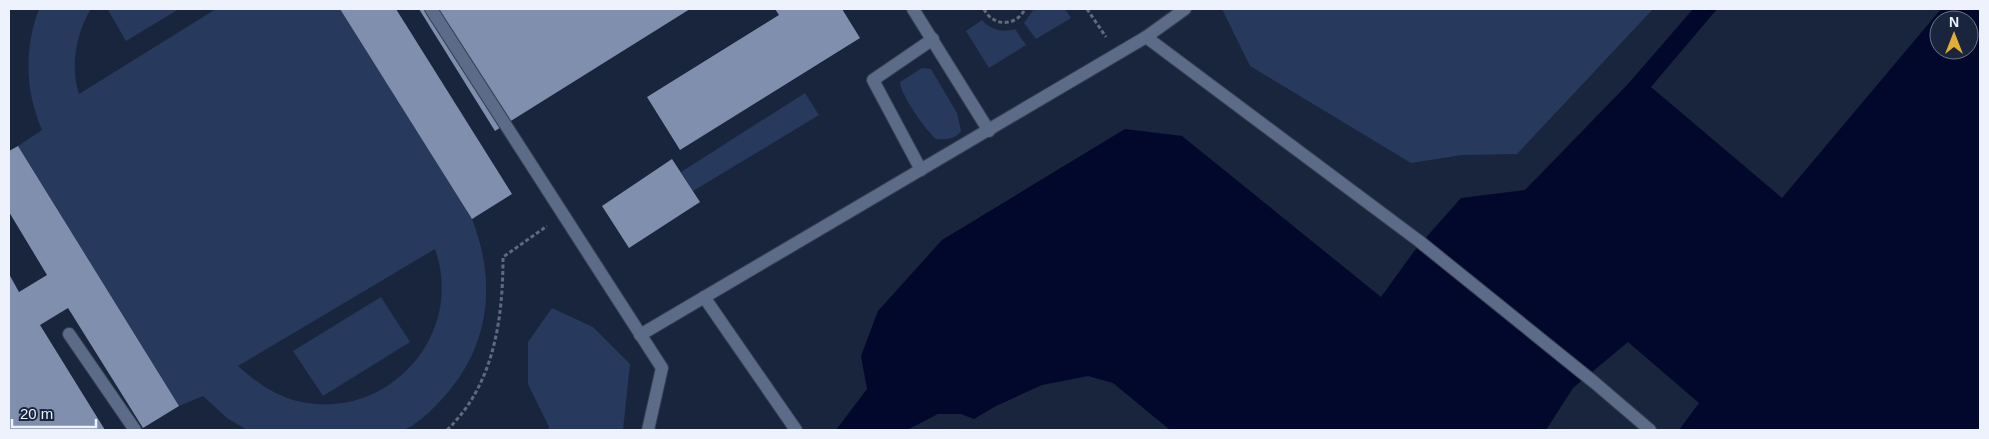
<svg xmlns="http://www.w3.org/2000/svg" width="1989" height="439" font-family="Helvetica,sans-serif">
	<style>
		.green { fill: #27395c; fill-rule: evenodd }
		.water { fill: #01082c; fill-rule: evenodd }
		.building { fill: #7f8fad }
		.lines { fill: none; stroke-linecap: round; stroke-linejoin: round }
		.service-casing { stroke: #373f53; stroke-width: 14 }
		.path { stroke: #606a7d; stroke-width: 3; stroke-dasharray: 4 2.5; stroke-linecap: butt }
		.service { stroke: #5c6b87; stroke-width: 12 }
	</style>
	<rect width="100%" height="100%" fill="#19253d"/>
	<!-- green -->
	<g class="green">
		<path d="M39,9H91C76,33 70,67 79,94L216,9H340L472,219C497,283 490,347 442,399C433,409 416,426 403,430C392,433 374,430 362,430C323,430 285,430 247,430L227,418L203,396L179,406L18,146L42,130C25,91 24,49 39,9ZM435,249C466,336 386,423 297,401C274,395 256,382 238,366Z"/>
		<path d="M109,9H179L126,41L108,10Z"/>
		<path d="M1034,9H1065L1071,18L1036,39L1024,23Z"/>
		<path d="M1222,9H1653L1517,154L1462,155L1411,163L1250,66Z"/>
		<path d="M982,20C991,30 1003,33 1015,29L1026,45L989,68L966,31Z"/>
		<path d="M922,68L931,69L957,113L961,131C956,139 945,140 936,139C926,131 900,94 900,82Z"/>
		<path d="M805,93L819,115L693,191L681,172Z"/>
		<path d="M381,297L410,342L323,396L293,351Z"/>
		<path d="M552,308L593,327L630,364L623,430H548L549,427L528,384V342Z"/>
	</g>
	<!-- water -->
	<path class="water" d="M1693,9H1717L1651,87L1782,198L1941,9H1980V430H1679L1699,403L1628,342L1573,388L1546,430H1170L1113,383L1088,376L1042,385L996,406L974,419L961,414H938L907,430H836L867,389L861,356L878,311L942,240L1125,129L1182,136L1381,297L1415,250L1461,198L1525,190L1628,84ZM1939,20H1969V50H1939Z"/>
	<!-- building -->
	<g class="building">
		<path d="M340,9H396L512,194L472,219Z"/>
		<path d="M419,9H690L495,131Z"/>
		<path d="M775,9H842L860,38L680,150L647,97L779,15Z"/>
		<path d="M18,146L179,406L143,428L68,308L40,325L105,430H9V274L19,292L47,275L9,212V151Z"/>
		<path d="M672,159L700,202L629,248L602,206Z"/>
	</g>
	<g class="lines">
		<defs>
			<g id="service">
				<path d="M431,9L662,368L648,430"/>
				<path d="M913,9L989,131"/>
				<path d="M1146,37L1419,241L1595,383L1650,430"/>
				<path d="M921,170L873,80L933,39"/>
				<path d="M704,297L796,430"/>
				<path d="M69,334L135,430"/>
				<path d="M640,335L1146,37L1185,9"/>
			</g>
		</defs>
		<!-- service casing -->
		<use href="#service" class="service-casing"/>
		<!-- path -->
		<g class="path">
			<path d="M984,9C993,27 1016,27 1025,9"/>
			<path d="M1087,9L1106,37"/>
			<path d="M447,430C494,385 503,319 503,257L547,226"/>
		</g>
		<!-- service -->
		<use href="#service" class="service"/>
	</g>
	<!-- border -->
	<rect width="1989" height="439" fill="none" stroke="#edf2fc" stroke-width="20"/>
	<!-- north arrow -->
	<g transform="translate(1954 35)"><circle r="24" fill="#19253d" stroke="#6e7789"/>
	<path d="M0-4L9 19L0 12L-9 19Z" fill="#e3ae35"/>
	<text y="-8" font-size="14" font-weight="bold" text-anchor="middle" fill="#edf2fc">N</text>
	</g>
	<!-- scale -->
	<path d="M12 419v8h84v-8" fill="none" stroke="#edf2fc" stroke-width="2.5"/>
	<text x="20" y="419" font-size="15" fill="#edf2fc" stroke="#19253d" stroke-width="4" paint-order="stroke">20 m</text>
</svg>
